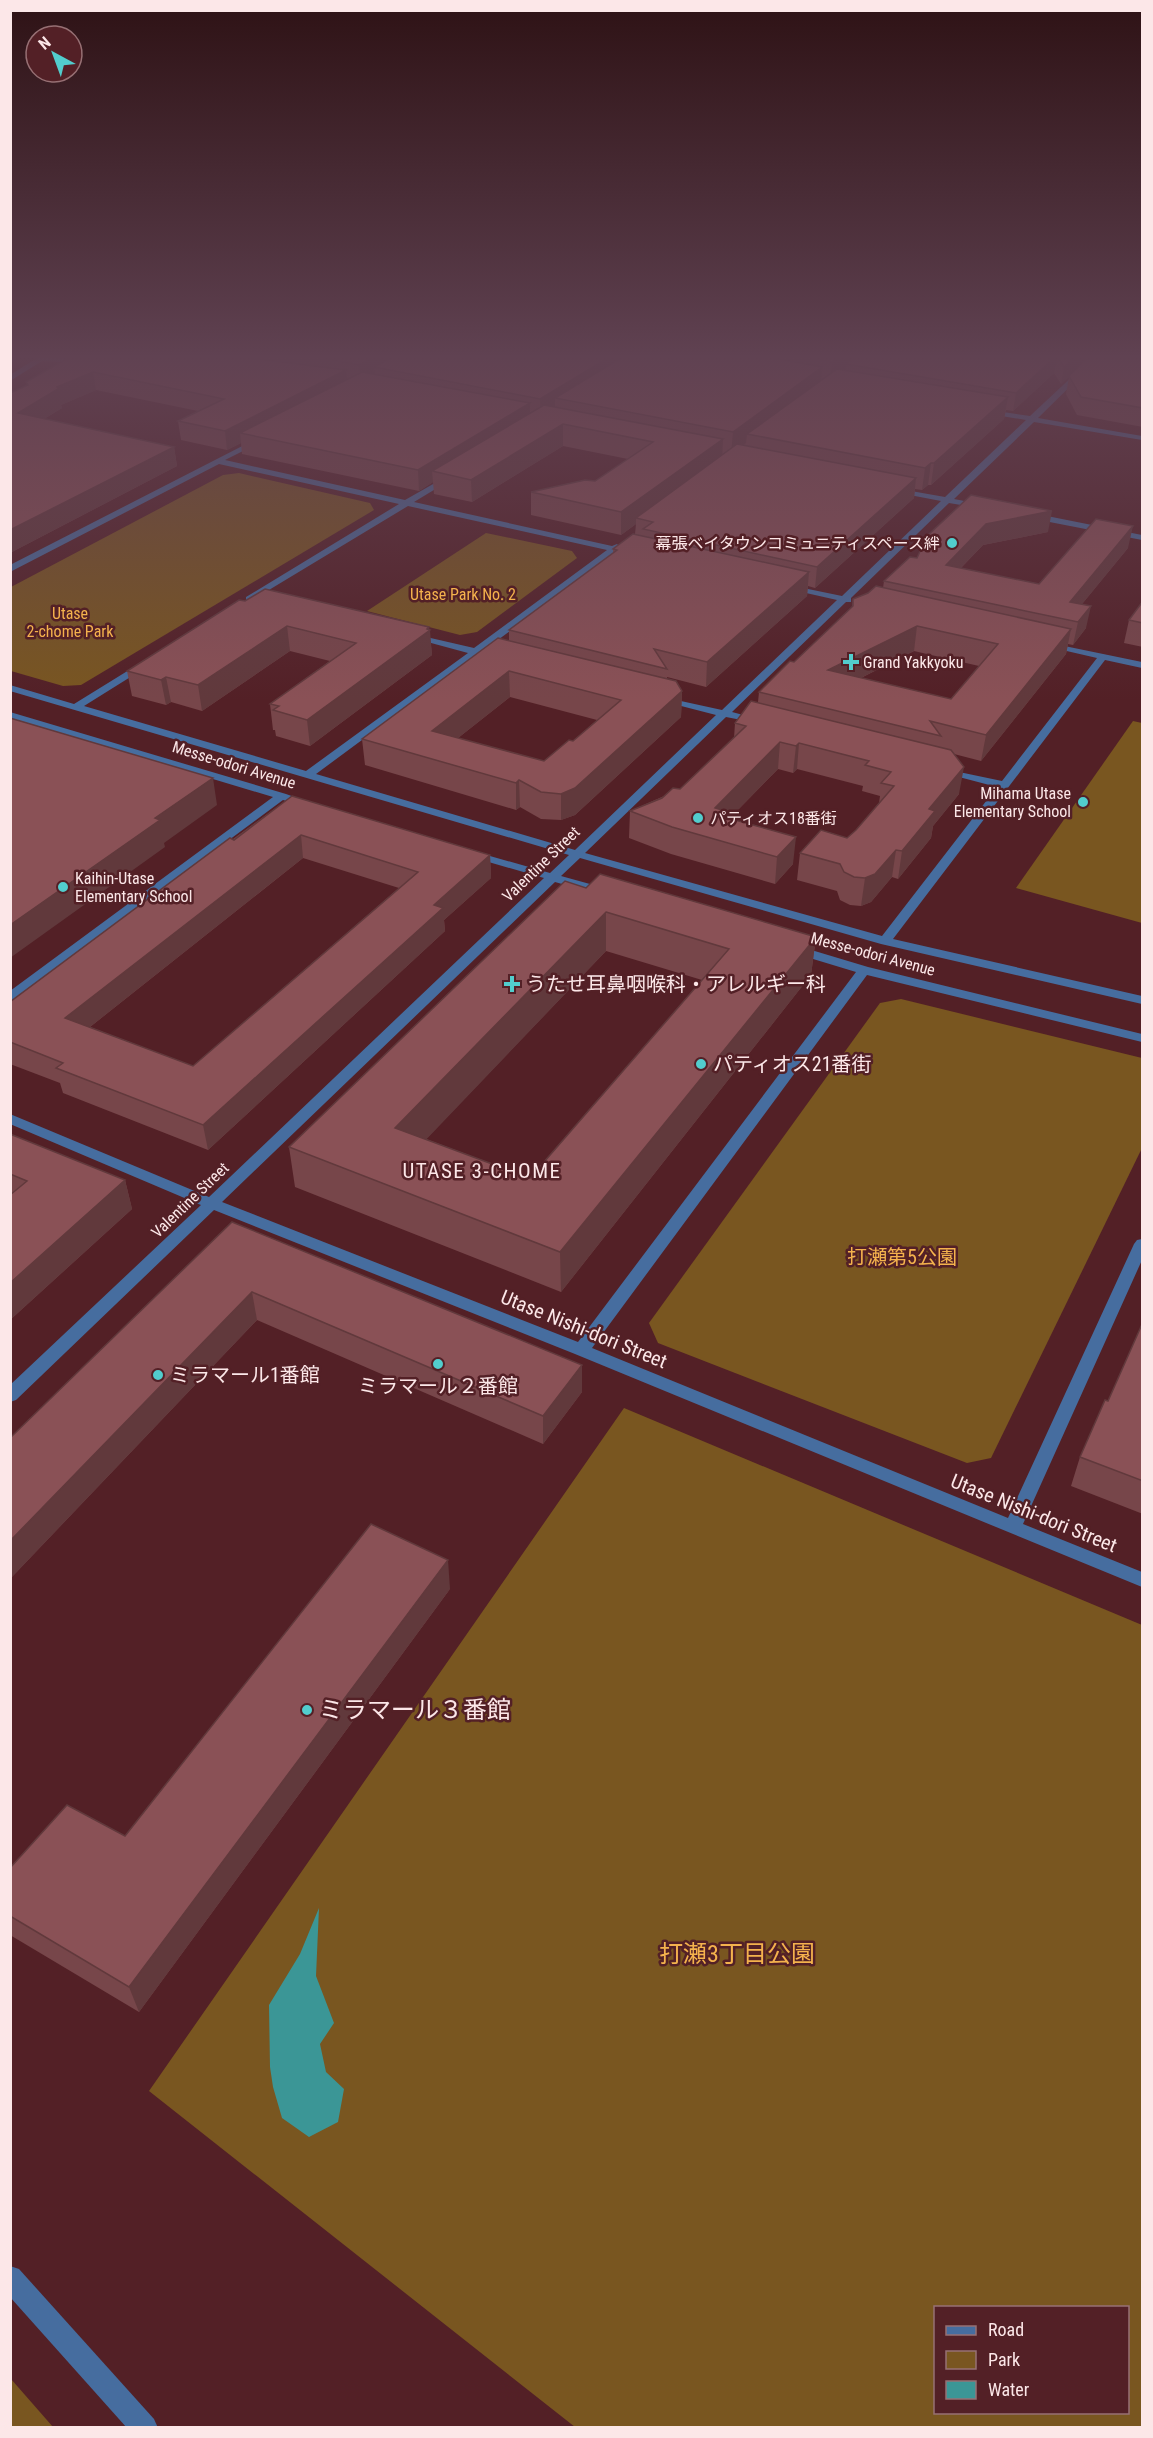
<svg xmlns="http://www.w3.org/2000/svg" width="1153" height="2438" font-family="'Roboto Condensed','Noto Sans JP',sans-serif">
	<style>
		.green { fill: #795620; fill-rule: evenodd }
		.water { fill: #3b9696 }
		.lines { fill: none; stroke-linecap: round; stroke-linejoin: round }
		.tertiary { fill: #466d9f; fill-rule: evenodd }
		.wall { fill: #77464a; fill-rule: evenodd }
		.shaded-wall { fill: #61393c }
		.building { fill: #8a5156; stroke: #61393c; stroke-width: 1.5; fill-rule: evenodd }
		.poi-dot { fill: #52cdcd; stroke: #532026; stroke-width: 2 }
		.labels { text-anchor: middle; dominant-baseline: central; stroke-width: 5; stroke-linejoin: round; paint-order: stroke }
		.far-poi-label { font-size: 16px; fill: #fce7e8; stroke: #532026; text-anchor: start }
		.far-park-label { font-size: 16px; fill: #f4b24d; stroke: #532026 }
		.far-street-label { font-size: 16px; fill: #fce7e8; stroke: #532026 }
		.poi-label { font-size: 20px; fill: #fce7e8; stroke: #532026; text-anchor: start }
		.park-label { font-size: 20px; fill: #f4b24d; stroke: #532026 }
		.street-label { font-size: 20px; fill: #fce7e8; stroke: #532026 }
		.neighbourhood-label { font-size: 21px; letter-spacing: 1.5px; fill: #fce7e8; stroke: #532026 }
		.near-poi-label { font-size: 24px; fill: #fce7e8; stroke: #532026; text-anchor: start }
		.near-park-label { font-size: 24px; fill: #f4b24d; stroke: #532026 }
	</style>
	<rect width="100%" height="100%" fill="#532026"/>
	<!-- green -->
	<g class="green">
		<path d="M239,473L370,503L374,510L81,685L63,686L11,671V587L223,475Z"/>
		<path d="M486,533L572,551L577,558L477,632L460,635L367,611Z"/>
		<path d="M1133,721L1142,723V923L1016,888Z"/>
		<path d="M901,999L1142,1058V1148L991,1458L967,1463L658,1343L649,1323L880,1003Z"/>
		<path d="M624,1408L1142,1625V2427H575L149,2091ZM936,2308H1128V2412H936Z"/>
		<path d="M10,2379H11L53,2427H11Z"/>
	</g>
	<!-- water -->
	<path class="water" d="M319,1908L316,1976L334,2023L320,2044L326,2072L344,2089L338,2122L309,2137L282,2118L273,2087L270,2067L269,2005L300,1954Z"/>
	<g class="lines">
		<!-- tertiary -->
		<g class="tertiary">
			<path d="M10,358H17L10,363Z"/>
			<path d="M37,358L83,359L87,361L83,363L42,361L10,381V375Z"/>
			<path d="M1092,358H1099L1038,418L1142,436V440L1034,422L954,499L985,505V509L949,503L851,598V602H846L732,712L762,720V724L726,717L585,853L882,936L997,787L940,772V768L1002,781L1097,658L1045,646V642L1142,662V668L1105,660L893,939L1142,996V1004L881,944L580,858L561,876L608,889V895L604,896L555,882L222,1202L578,1342L856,972L790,952L788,949L790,946H798L868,967L1142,1034V1042L867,975L592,1348L1008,1518L1134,1244L1137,1240L1142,1239V1260L1023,1524L1142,1572V1587L575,1354L214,1210L16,1400L10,1402V1385L201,1205L10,1124V1114L209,1197L544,878L468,856V852H476L550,873L569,855L10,691V685L74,704L142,662H148V666L84,706L306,771L468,653L409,637V633L474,648L607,550L408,506L249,602L246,601V597L399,504L219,464L10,572V565L258,438L262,440L261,442L225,460L405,500L449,475H452V479L414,502L612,546L617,544L621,548L634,551L635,553L631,556L616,552L483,651L499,655V659L477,655L316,774L575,850L716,715L658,700V696L722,710L837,600L784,588V584L842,596L941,501L894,492V488L945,497L1026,420L983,413V409L1030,416Z"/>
			<path d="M1032,513L1142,535V540L1029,518L1028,516Z"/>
			<path d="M10,712L286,794L314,804L308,807L283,800L10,1002V991L273,797L10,718Z"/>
			<path d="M10,2266L19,2269L154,2419L158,2428H127L10,2297Z"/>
		</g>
	</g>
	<!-- wall -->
	<g class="wall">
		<path d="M68,358H1143V427L1077,415L1066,394L1069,377L1061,384L1054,373L1013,411L1006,410L1004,419L931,485H928L922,490L915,489L914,498L815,588L808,586L807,596L706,687L667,677V679L682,691L681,717L575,815L561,820L541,819L520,807L516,810L365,765L362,739L509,641V630L613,553V549L635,534L636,524L621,535L531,515V492L595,481L628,459L563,446L472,502L434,494L433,482L419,491L242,454L241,443L227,450L181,440L178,421L198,411L96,390L61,405L62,408L44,419L174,447L177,466L10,553V393L27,386L26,382ZM510,697L597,720L573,741L544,761L458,738Z"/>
		<path d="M1048,532L983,545L961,568L1039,584L1128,548L1082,604L1086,628L1073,645L1068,644L1066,654L981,761L954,754L959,794L933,826L931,838L898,879L892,877L871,902L861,906L850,905L840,900L837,891L797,880L800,853L847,838L856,830L879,803L880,796L862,791L863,786L797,769L793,773L778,769L732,816V819L793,864L775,884L671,854L629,838L630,811L680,789L734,738L735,723L758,702L759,692L794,662L852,607L853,599L883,588L884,581L917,558L927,536ZM914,651L979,666L951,699L861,678Z"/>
		<path d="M245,601L429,627L432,655L310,746L276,736L275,730H273L270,704L330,661L290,651L202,711L171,702L166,705L132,696L127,671Z"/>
		<path d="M1143,601V647L1124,643L1129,620Z"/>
		<path d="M292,796L490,855L491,878L444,920L445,931L208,1150L63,1093L60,1083L10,1064V1002ZM303,858L399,888L193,1066L90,1027Z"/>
		<path d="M586,888L816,937L811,975L561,1292L295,1187L289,1147ZM606,951L702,980L530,1178L426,1139Z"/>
		<path d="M10,1134L125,1180L132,1209L10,1320Z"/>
		<path d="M232,1222L582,1392L543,1444L257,1320L10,1579V1438Z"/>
		<path d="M1143,1322V1514L1071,1486L1080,1457L1108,1401Z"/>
		<path d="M450,1589L139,2012L10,1935V1868L125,1836Z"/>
	</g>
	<!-- shaded-wall -->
	<g class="shaded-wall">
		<path d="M372,358H404L374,367L375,374L361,382L359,365Z"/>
		<path d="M608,358H625L555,398V408L541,417L540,399Z"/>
		<path d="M837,358H859L846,364V368L830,380L832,362Z"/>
		<path d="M1054,358H1057L1054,373L1013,411L1016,393Z"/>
		<path d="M1073,358H1088L1061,384L1064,367Z"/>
		<path d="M822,367L821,387L747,434L746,443L731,454L733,432Z"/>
		<path d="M346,370L348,388L240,433L241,443L227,450L225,431Z"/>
		<path d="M93,372L96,390L61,405L62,408L22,432L18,413L57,387Z"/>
		<path d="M1008,397L1004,419L931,485L934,463Z"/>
		<path d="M530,403V423L432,471L433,482L419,491L418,470Z"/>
		<path d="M563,424V446L472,502L471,480Z"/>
		<path d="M723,439L722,461L636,518V524L621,535V512Z"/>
		<path d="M174,447L177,466L10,553V530Z"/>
		<path d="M931,463L928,485L922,490L925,468Z"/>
		<path d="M916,478L914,498L815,588L817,567Z"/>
		<path d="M1052,511L1048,532L983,545L943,586L946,565L986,524Z"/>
		<path d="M1133,526L1128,548L1069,620L1070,602Z"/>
		<path d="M809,572L807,596L706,687L707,662Z"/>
		<path d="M1091,606L1086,628L1073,645L1078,622Z"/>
		<path d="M287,626L290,651L202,711L198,685Z"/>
		<path d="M917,626L914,651L825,696L828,670Z"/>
		<path d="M429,627V631L430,630L432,655L310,746L307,720Z"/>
		<path d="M1071,629L1066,654L981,761L986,735Z"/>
		<path d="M509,671L510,697L434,757L432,731Z"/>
		<path d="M166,677L171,702L166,705L161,680Z"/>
		<path d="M682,691L681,717L575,815L561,820V794Z"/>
		<path d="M780,742L778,769L732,816L730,840L715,808Z"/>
		<path d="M799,743L797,769L793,773L796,746Z"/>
		<path d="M964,767L959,794L933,826L931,838L898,879L902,851L929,809Z"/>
		<path d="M213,778L217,805L164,843L165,847L10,958V925L155,818Z"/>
		<path d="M519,780L520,807L516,810V783Z"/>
		<path d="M301,835L303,858L71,1042L65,1018Z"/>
		<path d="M796,837L793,864L775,884L777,857Z"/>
		<path d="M896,850L892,877L871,902L861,906L865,878Z"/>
		<path d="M490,855L491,878L444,920L445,931L208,1150L203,1125L434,905Z"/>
		<path d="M606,912V951L399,1168L395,1128Z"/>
		<path d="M816,937L811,975L561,1292L560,1252Z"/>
		<path d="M125,1180L132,1209L10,1320V1283Z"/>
		<path d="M252,1292L257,1320L10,1579V1541Z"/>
		<path d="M582,1365V1392L543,1444V1416Z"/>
		<path d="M448,1560L450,1589L139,2012L129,1987Z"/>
	</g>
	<!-- building -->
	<g class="building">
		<path d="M68,358H249L346,370L225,431L178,421L224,399L93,372L57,387L58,389L18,413L174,447L10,530V393L28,385L26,382Z"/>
		<path d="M323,358H372L359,365Z"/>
		<path d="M391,358H608L540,399L374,367Z"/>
		<path d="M621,358H774L822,367L733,432L555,398Z"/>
		<path d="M810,358H837L832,362Z"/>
		<path d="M854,358H1054L1016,393L846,364Z"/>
		<path d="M1059,358H1073L1064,367Z"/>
		<path d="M1087,358H1143V408L1081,397L1069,376Z"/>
		<path d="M837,369L1008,397L934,463H931L925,468L747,434Z"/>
		<path d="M362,372L530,403L418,470L240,433Z"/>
		<path d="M544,405L723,439L621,512L531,492L585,480L595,481L653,442L563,424L471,480L432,471Z"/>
		<path d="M737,444L916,478L817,567L643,529L653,522L636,518Z"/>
		<path d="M971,495L1052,511L986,524L946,565L1039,584L1096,519L1133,526L1070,602L1091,606L1078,622L884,581L910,557L917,558L927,536Z"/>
		<path d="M633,534L809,572L707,662L654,649L667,669L509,630L617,550L613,549Z"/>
		<path d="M876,586L1071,629L986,735L930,721L941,736L759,692L790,661L794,662L853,606V599L868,593ZM917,626L998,644L951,699L828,670Z"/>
		<path d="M265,589L429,627L427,629L430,630L307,720L273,710L279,706L270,704L356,643L287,626L198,685L166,677L161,680L127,671L239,600L245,601Z"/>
		<path d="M1143,601V623L1129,620Z"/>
		<path d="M498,638L676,681L682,691L575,788L561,794L541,792L519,780L516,783L362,739ZM509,671L621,700L573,741L569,740L544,761L432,731Z"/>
		<path d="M751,701L951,750L964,767L929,809L935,811L902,851L896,850L875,874L865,878L854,877L844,872L840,864L800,853L821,830L847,838L856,830L894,786L881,783L891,772L865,765L869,761L799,743L796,746L780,742L715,808L732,813L728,818L796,837L777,857L672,827L630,811L662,798L673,788L680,789L746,726L735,723Z"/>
		<path d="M10,718L213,778L155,818L160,820L10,925Z"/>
		<path d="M292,796L490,855L434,905L443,908L203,1125L56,1068L63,1063L10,1042V1002L230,838L234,840ZM301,835L418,872L193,1066L65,1018Z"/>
		<path d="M600,874L816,937L560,1252L289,1147L565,881L586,888ZM606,912L729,949L530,1178L395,1128Z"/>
		<path d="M10,1134L125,1180L10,1283V1195L27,1181L10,1174Z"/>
		<path d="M232,1222L582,1365L543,1416L252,1292L10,1541V1438Z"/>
		<path d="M1143,1322V1481L1080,1457L1105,1400L1108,1401Z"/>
		<path d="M371,1524L448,1560L129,1987L10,1916V1868L67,1805L125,1836Z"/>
	</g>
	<!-- sky -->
	<linearGradient id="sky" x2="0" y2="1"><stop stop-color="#2e1215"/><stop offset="0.51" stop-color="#604252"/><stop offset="1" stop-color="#604252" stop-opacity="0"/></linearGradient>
	<rect width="1153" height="700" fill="url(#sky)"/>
	<!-- markers -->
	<g class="poi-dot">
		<circle cx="952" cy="543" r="6"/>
		<path d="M848 653h6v6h6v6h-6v6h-6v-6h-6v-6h6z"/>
		<circle cx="1083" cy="802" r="6"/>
		<circle cx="698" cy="818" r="6"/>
		<circle cx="63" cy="887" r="6"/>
		<path d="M509 975h6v6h6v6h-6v6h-6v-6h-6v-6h6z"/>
		<circle cx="701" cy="1064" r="6"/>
		<circle cx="438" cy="1364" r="6"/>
		<circle cx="158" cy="1375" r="6"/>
		<circle cx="307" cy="1710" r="6"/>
	</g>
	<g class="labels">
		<!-- far-poi labels -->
		<g class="far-poi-label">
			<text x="940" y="543" text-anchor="end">幕張ベイタウンコミュニティスペース絆</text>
			<text x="863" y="662">Grand Yakkyoku</text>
			<text x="1071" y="793" text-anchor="end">Mihama Utase<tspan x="1071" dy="18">Elementary School</tspan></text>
			<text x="710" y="818">パティオス18番街</text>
			<text x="75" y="878">Kaihin-Utase<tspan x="75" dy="18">Elementary School</tspan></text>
		</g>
		<!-- far-park labels -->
		<g class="far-park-label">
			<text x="463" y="594">Utase Park No. 2</text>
			<text x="70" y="613">Utase<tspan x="70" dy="18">2-chome Park</tspan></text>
		</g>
		<!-- far-street labels -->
		<g class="far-street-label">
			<text transform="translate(234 765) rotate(17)">Messe-odori Avenue</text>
			<text transform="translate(541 864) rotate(-44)">Valentine Street</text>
			<text transform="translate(873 954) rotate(15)">Messe-odori Avenue</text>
			<text transform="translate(190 1200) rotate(-44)">Valentine Street</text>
		</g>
		<!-- poi labels -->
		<g class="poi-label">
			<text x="526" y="984">うたせ耳鼻咽喉科・アレルギー科</text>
			<text x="713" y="1064">パティオス21番街</text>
			<text x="170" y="1375">ミラマール1番館</text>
			<text x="438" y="1386" text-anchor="middle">ミラマール２番館</text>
		</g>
		<!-- park labels -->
		<g class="park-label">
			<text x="902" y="1257">打瀬第5公園</text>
		</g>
		<!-- street labels -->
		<g class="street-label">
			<text transform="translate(584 1329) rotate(22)">Utase Nishi-dori Street</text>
			<text transform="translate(1034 1513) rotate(22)">Utase Nishi-dori Street</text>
		</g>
		<!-- neighbourhood labels -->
		<g class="neighbourhood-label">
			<text x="482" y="1171">UTASE 3-CHOME</text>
		</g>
		<!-- near-poi labels -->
		<g class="near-poi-label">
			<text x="319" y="1710">ミラマール３番館</text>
		</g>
		<!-- near-park labels -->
		<g class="near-park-label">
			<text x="737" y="1954">打瀬3丁目公園</text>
		</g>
	</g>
	<!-- border -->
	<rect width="1153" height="2438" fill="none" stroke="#fce7e8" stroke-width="24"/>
	<!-- legend -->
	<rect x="934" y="2306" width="195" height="108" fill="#532026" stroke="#977074" stroke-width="1.5"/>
	<rect x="946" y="2326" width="30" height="9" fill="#466d9f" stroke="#977074" stroke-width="1.5"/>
	<text x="988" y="2336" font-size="18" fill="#fce7e8">Road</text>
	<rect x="946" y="2351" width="30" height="18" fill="#795620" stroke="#977074" stroke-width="1.5"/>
	<text x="988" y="2366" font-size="18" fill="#fce7e8">Park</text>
	<rect x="946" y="2381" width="30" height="18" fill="#3b9696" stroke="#977074" stroke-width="1.5"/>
	<text x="988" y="2396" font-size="18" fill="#fce7e8">Water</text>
	<!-- north arrow -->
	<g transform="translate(54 54) rotate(319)"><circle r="28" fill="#532026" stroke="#977074" stroke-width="1.5"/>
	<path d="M0-4.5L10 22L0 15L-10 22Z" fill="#52cdcd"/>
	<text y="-9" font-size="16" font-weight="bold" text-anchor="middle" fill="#fce7e8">N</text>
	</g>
</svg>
